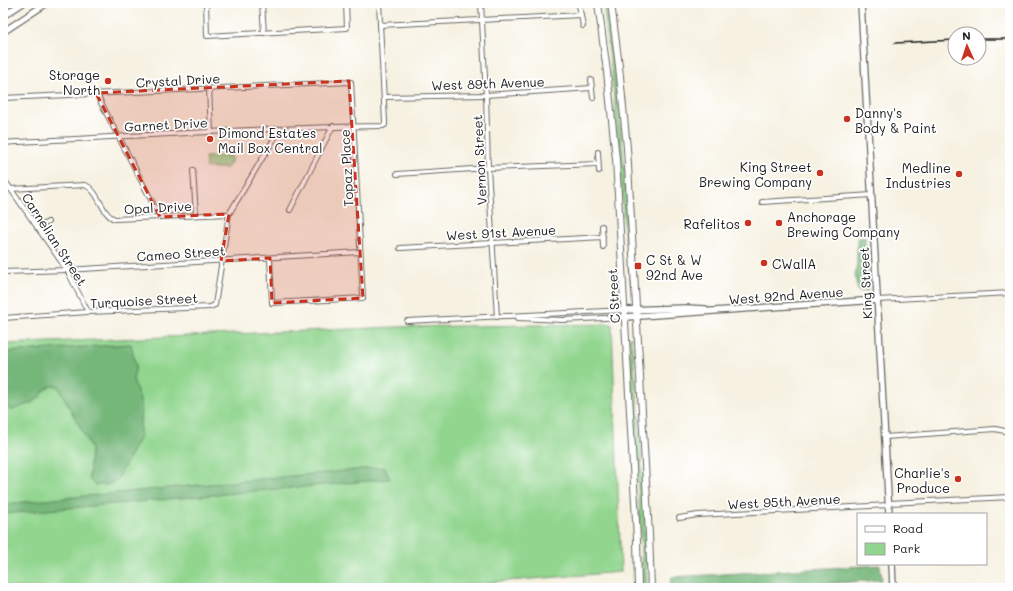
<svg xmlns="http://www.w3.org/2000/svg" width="1013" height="591" font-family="Mali,sans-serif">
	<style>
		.green { fill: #91d58e; stroke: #567855 }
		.forest { fill: #74b679; stroke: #48694a }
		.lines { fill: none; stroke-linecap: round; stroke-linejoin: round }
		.street-casing { stroke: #686761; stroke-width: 6 }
		.secondary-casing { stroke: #686761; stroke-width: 8 }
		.primary-casing { stroke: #686761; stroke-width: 8 }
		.street { stroke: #fff; stroke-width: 4 }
		.secondary { stroke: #fff; stroke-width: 5.5 }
		.primary { stroke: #fff; stroke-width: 6 }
		.rail { stroke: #1c1c1c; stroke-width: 1.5 }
		.marked { fill: #c8321e; fill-opacity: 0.2; stroke: #c8321e; stroke-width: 3; stroke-dasharray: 8 5; stroke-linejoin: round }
		.poi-dot { fill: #c8321e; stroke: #fff; stroke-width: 1.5 }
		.labels { text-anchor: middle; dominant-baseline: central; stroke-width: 3.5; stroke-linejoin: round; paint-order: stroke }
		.poi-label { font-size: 13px; fill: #1c1c1c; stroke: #fff; text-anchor: end }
		.street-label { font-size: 13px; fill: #1c1c1c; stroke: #fff }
	</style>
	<rect width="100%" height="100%" fill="#fff"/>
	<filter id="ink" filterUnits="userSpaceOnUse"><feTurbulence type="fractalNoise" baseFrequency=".025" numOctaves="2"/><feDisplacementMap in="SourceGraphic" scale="8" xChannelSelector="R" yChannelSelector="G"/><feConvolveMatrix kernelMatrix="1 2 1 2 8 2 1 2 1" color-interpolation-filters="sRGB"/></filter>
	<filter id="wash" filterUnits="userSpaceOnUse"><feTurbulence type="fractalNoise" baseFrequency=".012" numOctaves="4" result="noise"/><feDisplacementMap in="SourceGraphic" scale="16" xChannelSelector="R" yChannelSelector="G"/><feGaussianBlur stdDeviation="0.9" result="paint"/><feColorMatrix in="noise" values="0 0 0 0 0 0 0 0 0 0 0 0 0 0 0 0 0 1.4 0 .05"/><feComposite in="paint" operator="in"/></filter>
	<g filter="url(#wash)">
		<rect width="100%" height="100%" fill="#f6f1e1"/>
		<!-- green -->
		<g class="green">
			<path d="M603,3H606C620,97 627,192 632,286L631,287L624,227L621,173L612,76Z"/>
			<path d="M232,156L231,162L227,168H206L205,157Z"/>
			<path d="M612,324L621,572L418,588H3V344L395,327Z"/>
			<path d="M629,337H631L638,404L644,499L647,588H642L641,538Z"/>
		</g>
		<!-- forest -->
		<g class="forest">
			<path d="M865,237L868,291H858L855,278L857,263V238Z"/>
			<path d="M131,344L136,367L133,379L141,403L140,437L117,480L107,485H95L89,479L91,448L58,386H51L42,392L40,397L31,403L10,411L6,403L3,402V352Z"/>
			<path d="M385,467L390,479L3,514V504Z"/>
			<path d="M880,565L882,580L751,588H669L672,577Z"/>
		</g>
	</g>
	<g filter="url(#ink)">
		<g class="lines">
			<defs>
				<g id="street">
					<path d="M206,3L207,36L347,28L346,3"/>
					<path d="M262,3L264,33"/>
					<path d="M481,3L486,95L488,168L497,317"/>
					<path d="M579,5L583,26"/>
					<path d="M380,25L581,15"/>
					<path d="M591,80L593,98"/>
					<path d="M209,88L211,132"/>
					<path d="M96,93L160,217"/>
					<path d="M384,97L486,95L592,88"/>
					<path d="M3,98L351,82L363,298L272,303L270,258"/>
					<path d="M3,143C129,136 256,128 383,126L385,125V122L379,3"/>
					<path d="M598,152L599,171"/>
					<path d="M193,170L196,215"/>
					<path d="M397,174L488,168L598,164"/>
					<path d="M3,178L67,270L88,312"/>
					<path d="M10,189L85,185C99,190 102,216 115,219L229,214"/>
					<path d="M762,202L872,195"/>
					<path d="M290,210L333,126"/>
					<path d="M602,226L603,247"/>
					<path d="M37,228L48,222"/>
					<path d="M400,248L603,237"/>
					<path d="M3,272L67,270L360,252"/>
					<path d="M877,300L1010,293"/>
					<path d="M3,318L88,312L210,307L215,305L229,214L280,129"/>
					<path d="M518,318L563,320L625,317"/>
					<path d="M407,321L625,310"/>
					<path d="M885,437L995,429L1010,432"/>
					<path d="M889,503L1010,497"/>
					<path d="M679,518L698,515L889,505"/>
				</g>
				<g id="secondary">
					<path d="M861,3L889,514"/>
					<path d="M3,16L23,3"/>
					<path d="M3,32L47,3"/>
					<path d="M625,310L686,308L705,309"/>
					<path d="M625,317L877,300"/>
					<path d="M892,564L893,588"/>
				</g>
				<g id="primary">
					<path d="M598,3L607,72L616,159L637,539L638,588"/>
					<path d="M611,3L619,66L627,148L649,535L651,588"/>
				</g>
			</defs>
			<!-- street casing -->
			<use href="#street" class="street-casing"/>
			<!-- secondary casing -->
			<use href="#secondary" class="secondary-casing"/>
			<!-- primary casing -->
			<use href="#primary" class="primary-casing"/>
			<!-- street -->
			<use href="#street" class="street"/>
			<!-- secondary -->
			<use href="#secondary" class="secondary"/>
			<!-- primary -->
			<use href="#primary" class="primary"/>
			<!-- rail -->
			<g class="rail">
				<path d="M979,39H1010"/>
				<path d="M895,43L955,40"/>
			</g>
		</g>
	</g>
	<!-- marked area -->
	<path class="marked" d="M349,81L363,298L272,303L270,258L221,261L229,214L160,217L96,93Z"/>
	<!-- markers -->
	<g class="poi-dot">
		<circle cx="108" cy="81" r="4"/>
		<circle cx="847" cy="119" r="4"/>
		<circle cx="210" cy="139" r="4"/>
		<circle cx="820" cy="173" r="4"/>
		<circle cx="959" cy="174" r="4"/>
		<circle cx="748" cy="223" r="4"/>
		<circle cx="779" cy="223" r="4"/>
		<circle cx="764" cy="263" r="4"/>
		<rect x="634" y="262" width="8" height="8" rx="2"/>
		<circle cx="958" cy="479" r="4"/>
	</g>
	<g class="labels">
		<!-- poi labels -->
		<g class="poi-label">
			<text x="100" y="74">Storage<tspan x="100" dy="15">North</tspan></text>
			<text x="855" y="112" text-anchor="start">Danny's<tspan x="855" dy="15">Body &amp; Paint</tspan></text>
			<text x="218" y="132" text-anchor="start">Dimond Estates<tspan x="218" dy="15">Mail Box Central</tspan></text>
			<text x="812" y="166">King Street<tspan x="812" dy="15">Brewing Company</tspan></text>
			<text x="951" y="167">Medline<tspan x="951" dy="15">Industries</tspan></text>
			<text x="787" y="216" text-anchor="start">Anchorage<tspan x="787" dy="15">Brewing Company</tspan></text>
			<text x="740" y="223">Rafelitos</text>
			<text x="646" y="259" text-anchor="start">C St &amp; W<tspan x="646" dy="15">92nd Ave</tspan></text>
			<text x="772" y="263" text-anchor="start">CWallA</text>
			<text x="950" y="472">Charlie's<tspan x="950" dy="15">Produce</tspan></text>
		</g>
		<!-- street labels -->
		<g class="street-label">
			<text transform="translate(178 80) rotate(-3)">Crystal Drive</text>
			<text transform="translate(488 83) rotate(-2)">West 89th Avenue</text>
			<text transform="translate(166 124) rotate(-3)">Garnet Drive</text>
			<text transform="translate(479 160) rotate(-93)">Vernon Street</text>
			<text transform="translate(346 168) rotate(-93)">Topaz Place</text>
			<text transform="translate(158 207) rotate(-3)">Opal Drive</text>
			<text transform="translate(501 232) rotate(-3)">West 91st Avenue</text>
			<text transform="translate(55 239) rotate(57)">Carnelian Street</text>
			<text transform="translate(181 253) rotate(-4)">Cameo Street</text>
			<text transform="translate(865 283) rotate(-93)">King Street</text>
			<text transform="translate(786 295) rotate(-4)">West 92nd Avenue</text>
			<text transform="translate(613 296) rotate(-93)">C Street</text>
			<text transform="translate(144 300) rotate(-3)">Turquoise Street</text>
			<text transform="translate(784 501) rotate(-3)">West 95th Avenue</text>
		</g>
	</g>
	<!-- margin -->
	<rect width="1013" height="591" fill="none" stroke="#fff" stroke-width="16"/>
	<!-- legend -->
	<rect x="857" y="513" width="130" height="52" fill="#ffffff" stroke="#a4a4a4"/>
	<rect x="865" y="526" width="20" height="6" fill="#ffffff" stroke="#a4a4a4"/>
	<text x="893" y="533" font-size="12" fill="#1c1c1c">Road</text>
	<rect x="865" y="543" width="20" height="12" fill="#91d58e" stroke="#a4a4a4"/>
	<text x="893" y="553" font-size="12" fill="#1c1c1c">Park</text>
	<!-- north arrow -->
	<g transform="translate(967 46) rotate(357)"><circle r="19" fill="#ffffff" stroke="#a4a4a4"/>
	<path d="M0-3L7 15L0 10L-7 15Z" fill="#c8321e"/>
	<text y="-6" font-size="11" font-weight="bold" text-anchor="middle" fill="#1c1c1c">N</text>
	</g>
</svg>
